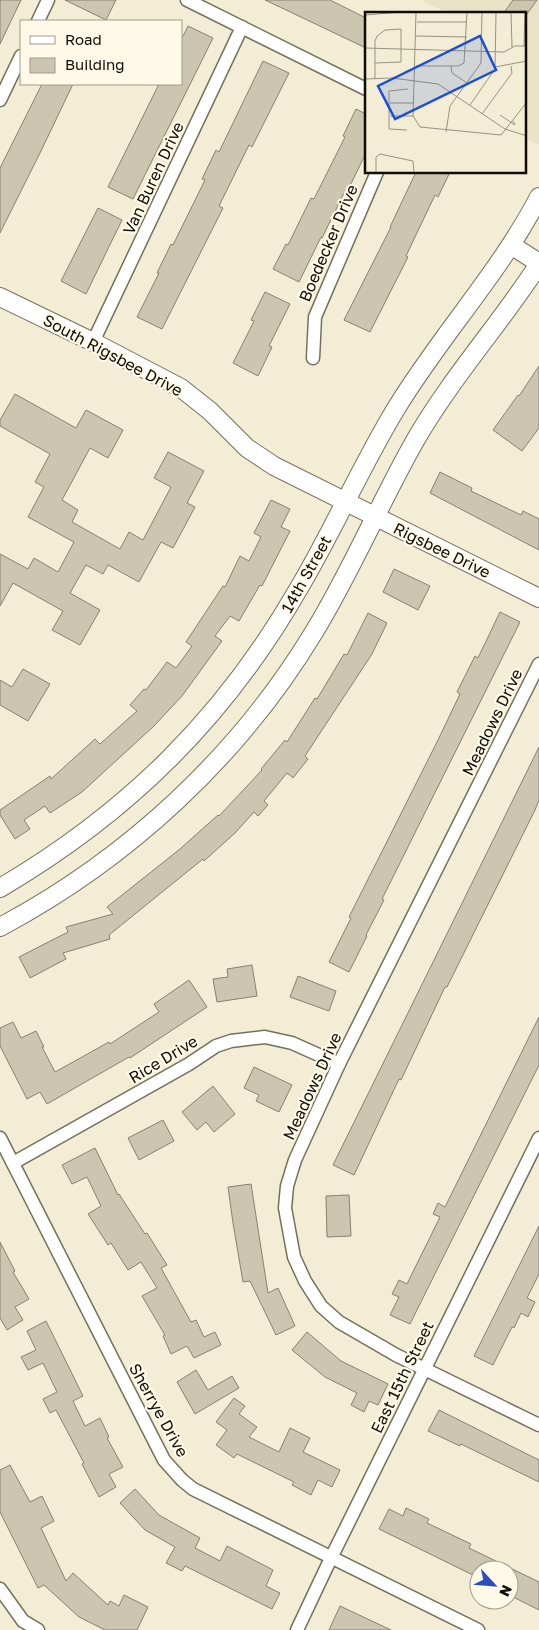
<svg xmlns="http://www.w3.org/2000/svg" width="539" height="1630" font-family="'Golos Text',sans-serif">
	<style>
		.built { fill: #eae2c4 }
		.building { fill: #ccc6b1; stroke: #87816d }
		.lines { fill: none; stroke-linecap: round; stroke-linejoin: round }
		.street-casing { stroke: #75705c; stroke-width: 15 }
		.secondary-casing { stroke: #75705c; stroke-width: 20 }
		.street { stroke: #fff; stroke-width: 12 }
		.secondary { stroke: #fff; stroke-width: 18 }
		.labels { text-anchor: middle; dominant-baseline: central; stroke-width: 4.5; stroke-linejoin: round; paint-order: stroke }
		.street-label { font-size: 16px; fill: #0e0c05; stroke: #fffae8 }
		.inset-road { fill: none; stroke: #979382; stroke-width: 1 }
		.view { fill: #1d4ed8; fill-opacity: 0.15; stroke: #1d4ed8; stroke-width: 2.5 }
		.inset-edge { fill: none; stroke: #0e0c05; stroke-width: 2.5 }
	</style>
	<rect width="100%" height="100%" fill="#f3edd6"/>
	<!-- built -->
	<path class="built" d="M421,0H539V145L525,138V14H449Z"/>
	<!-- building -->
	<g class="building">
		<path d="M0,0H21L0,44Z"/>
		<path d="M65,0H116L106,20Z"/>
		<path d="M265,0H330L366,18V48Z"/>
		<path d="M513,0H537L527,14H503Z"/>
		<path d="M188,26L213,38L133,199L108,187L159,84H181V40Z"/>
		<path d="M263,61L289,73L252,147L249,145L219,206L223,208L162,329L137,317L159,273H157L171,244L173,245L205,180L202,179L216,150L219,152Z"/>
		<path d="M42,84H73L40,153L0,233V168Z"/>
		<path d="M356,109L366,114V153L346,194L344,193L322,238L321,237L299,282L273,269L286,244L288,245L311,198L314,199L345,137L343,136Z"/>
		<path d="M416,172H450L438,197L435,195L406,256L408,257L370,332L344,320L391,227H390Z"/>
		<path d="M98,208L122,220L86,294L61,281Z"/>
		<path d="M265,292L290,304L269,346L272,347L258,376L233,363L254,321L251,320Z"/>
		<path d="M539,366V428L522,451L493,430L518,395L519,396Z"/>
		<path d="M15,394L76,428L86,410L123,430L108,458L90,448L62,500L78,510L72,522L120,549L129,532L143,540L171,487L154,478L168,452L204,471L187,503L195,507L173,548L161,542L139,582L108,565L103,574L86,565L70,593L100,610L80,645L52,630L63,611L13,583L0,606V554L28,569L34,558L58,572L74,542L28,517L44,487L35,482L50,454L0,426V420Z"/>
		<path d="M440,472L472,488L471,491L521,515L523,511L539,519V550L430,493Z"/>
		<path d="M271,500L290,509L281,527L290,531L262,586L260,585L239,621L230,616L215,636L222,641L182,696L154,726L82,792L50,813L45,806L24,820L30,829L15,839L0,815V810L50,776L51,779L95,739L100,744L137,711L130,705L144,689L146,690L167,662L176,668L192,646L186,642L223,586L225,587L240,556L249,561L261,537L254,533Z"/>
		<path d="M394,569L430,586L418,610L383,592Z"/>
		<path d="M500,612L520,622L382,899L384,900L366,935L367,936L349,972L329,962L351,918L349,917L438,740L460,694L457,692L475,656L478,658Z"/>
		<path d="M368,613L387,623L372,654L305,756L308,759L293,778L287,773L264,801L268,805L258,816L254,812L235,833L204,861L203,859L109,935L110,939L63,953L66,959L30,978L19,957L68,932L66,927L113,914L107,907L180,849L218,815L219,816L262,770L261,769L285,740L287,742L315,698L317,699L344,654L347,655Z"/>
		<path d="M23,669L50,684L28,721L0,705V680L12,687Z"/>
		<path d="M539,747V800L535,810L447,987H445L401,1080L399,1079L354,1175L333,1165Z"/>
		<path d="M252,965L257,996L217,1002L213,979L228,977L227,969Z"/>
		<path d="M298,976L336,991L329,1011L290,997Z"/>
		<path d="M189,980L207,1007L130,1058L129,1057L47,1104L40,1092L27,1099L0,1046V1028L13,1022L21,1038L36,1031L44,1047H42L55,1072L109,1042L110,1044L159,1012L154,1004Z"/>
		<path d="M539,1017V1065L410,1324L390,1315L399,1297L392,1294L399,1280L407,1284L440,1217L433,1214L438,1203L445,1207Z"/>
		<path d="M254,1067L292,1085L279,1112L256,1101L259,1095L244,1088Z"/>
		<path d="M213,1086L235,1114L214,1132L206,1122L197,1130L182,1112Z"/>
		<path d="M163,1120L174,1141L139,1160L128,1138Z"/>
		<path d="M95,1148L118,1195L119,1194L145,1234L147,1233L167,1265L161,1268L191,1322L196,1320L204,1337L215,1332L221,1345L194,1358L187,1346L171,1354L163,1336L165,1335L142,1296L157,1288L141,1262L128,1270L111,1243L108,1245L88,1214L101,1206L87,1177L72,1184L62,1165Z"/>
		<path d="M251,1184L268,1293L278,1288L295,1326L276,1335L250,1281L243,1282L233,1223L228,1187Z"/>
		<path d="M349,1195L351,1236L327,1237L326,1196Z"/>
		<path d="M539,1226V1274L527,1298L535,1302L528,1317L521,1313L514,1328L512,1327L493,1365L474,1356Z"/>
		<path d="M0,1242L15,1271L13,1272L29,1299L15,1307L23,1320L7,1330L0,1318Z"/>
		<path d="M46,1321L83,1396L73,1401L85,1426L100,1418L109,1437L107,1438L123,1467L109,1474L116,1487L99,1497L82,1464L84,1463L56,1410L50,1413L43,1399L57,1392L43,1363L28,1370L21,1357L36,1350L27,1331Z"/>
		<path d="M307,1332L341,1361L388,1384L378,1405L369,1401L364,1412L351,1405L357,1393L325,1377L292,1350Z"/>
		<path d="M196,1370L208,1390L232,1376L239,1388L195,1414L177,1382Z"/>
		<path d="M234,1398L245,1406L239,1414L257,1427L249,1437L279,1452L290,1428L310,1438L303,1452L340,1470L332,1487L318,1480L311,1495L292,1485L294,1482L237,1454L234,1458L216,1445L227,1430L216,1422Z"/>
		<path d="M439,1410L539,1460V1482L461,1444L460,1446L428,1431Z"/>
		<path d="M10,1465L30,1502L42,1496L54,1521L41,1528L66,1581L73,1573L108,1605L110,1601L119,1606L124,1595L148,1607L137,1630H105L79,1617L44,1585L38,1588L0,1512V1470Z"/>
		<path d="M135,1489L159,1515L200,1538L195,1548L220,1561L227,1546L273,1570L266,1586L280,1593L272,1609L185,1566L182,1571L166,1563L175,1547L145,1530L120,1503Z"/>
		<path d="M406,1508L429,1519L427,1523L471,1544L469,1548L539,1582V1610L509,1595V1570H479V1578L379,1529L389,1509L403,1516Z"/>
		<path d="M340,1606L391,1630H329Z"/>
	</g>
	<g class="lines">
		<defs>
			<g id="street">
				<path d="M187,0L366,89"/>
				<path d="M38,21L48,0"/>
				<path d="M0,100L21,56"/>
				<path d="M93,342L242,27"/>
				<path d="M313,358L315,317L377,172"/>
				<path d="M539,664L339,1064L295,1160L287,1186L285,1208L294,1257L305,1281L321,1306L339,1322L396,1355L539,1425"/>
				<path d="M0,1138L164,1460L182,1480L193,1489L478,1630"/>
				<path d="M13,1163L189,1064L216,1046L231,1041L265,1037L292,1043L339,1064"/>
				<path d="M0,1589L23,1621L38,1630"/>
				<path d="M297,1630L331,1558L539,1138"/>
			</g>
			<g id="secondary">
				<path d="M511,245L539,263"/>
				<path d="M0,297L93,342L181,388L210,411L247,448L274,466L539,598"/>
				<path d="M0,888C128,813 225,717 299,588C334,529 361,466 397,407C441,335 500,272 539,197"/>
				<path d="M0,927C128,859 239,756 314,632C352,570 380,502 416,439C452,377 500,324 539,264"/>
			</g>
		</defs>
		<!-- street casing -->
		<use href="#street" class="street-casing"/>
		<!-- secondary casing -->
		<use href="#secondary" class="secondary-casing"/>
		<!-- street -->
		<use href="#street" class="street"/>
		<!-- secondary -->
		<use href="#secondary" class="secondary"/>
	</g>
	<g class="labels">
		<!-- street labels -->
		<g class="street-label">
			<text transform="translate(153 178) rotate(-65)">Van Buren Drive</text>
			<text transform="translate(328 243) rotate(-67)">Boedecker Drive</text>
			<text transform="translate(113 355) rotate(28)">South Rigsbee Drive</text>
			<text transform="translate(442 550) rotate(26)">Rigsbee Drive</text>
			<text transform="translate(306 574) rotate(-61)">14th Street</text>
			<text transform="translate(492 722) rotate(-64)">Meadows Drive</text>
			<text transform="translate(163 1059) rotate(-31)">Rice Drive</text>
			<text transform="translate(312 1086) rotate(-65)">Meadows Drive</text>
			<text transform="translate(402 1377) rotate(-64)">East 15th Street</text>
			<text transform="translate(159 1410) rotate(61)">Sherrye Drive</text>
		</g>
	</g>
	<!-- overview -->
	<g transform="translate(365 12)">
		<rect width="161" height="161" fill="#f3edd6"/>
		<path class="inset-road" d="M51,0L48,104L55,115L136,123L162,90M146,0L147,35M0,3L37,0M52,10H102M51,24L102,25M159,34L160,0M0,36L139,40L150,34H162M51,54H93L99,51L102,0M86,54L87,61L102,71M130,55L162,49M0,67L27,66L73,72L140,117L162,124M10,67V29L12,24L20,18L36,17V50L10,51M25,91H48M105,93L130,57L131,0M117,102L147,61L146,54M135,103L150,113L148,109M25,104H48M42,118L24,117V79L43,77M81,120L85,94L116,51L117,0M11,161V145L15,142L48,149L49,161"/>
		<path class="view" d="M115,24L131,58L30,107L13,74Z"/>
		<rect width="161" height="161" class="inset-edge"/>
	</g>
	<!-- legend -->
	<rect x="20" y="20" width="162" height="65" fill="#fffae8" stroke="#9f9b8d"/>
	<rect x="30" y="36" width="25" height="8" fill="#ffffff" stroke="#9f9b8d"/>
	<text x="65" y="45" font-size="15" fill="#0e0c05">Road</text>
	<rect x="30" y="58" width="25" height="15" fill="#ccc6b1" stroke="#9f9b8d"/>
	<text x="65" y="70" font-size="15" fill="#0e0c05">Building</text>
	<!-- north arrow -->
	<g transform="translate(494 1585) rotate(116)"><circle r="24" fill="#fffae8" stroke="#9f9b8d"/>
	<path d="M0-4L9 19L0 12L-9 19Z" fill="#2b4ebe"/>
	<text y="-8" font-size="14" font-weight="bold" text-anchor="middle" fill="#0e0c05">N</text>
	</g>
</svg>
